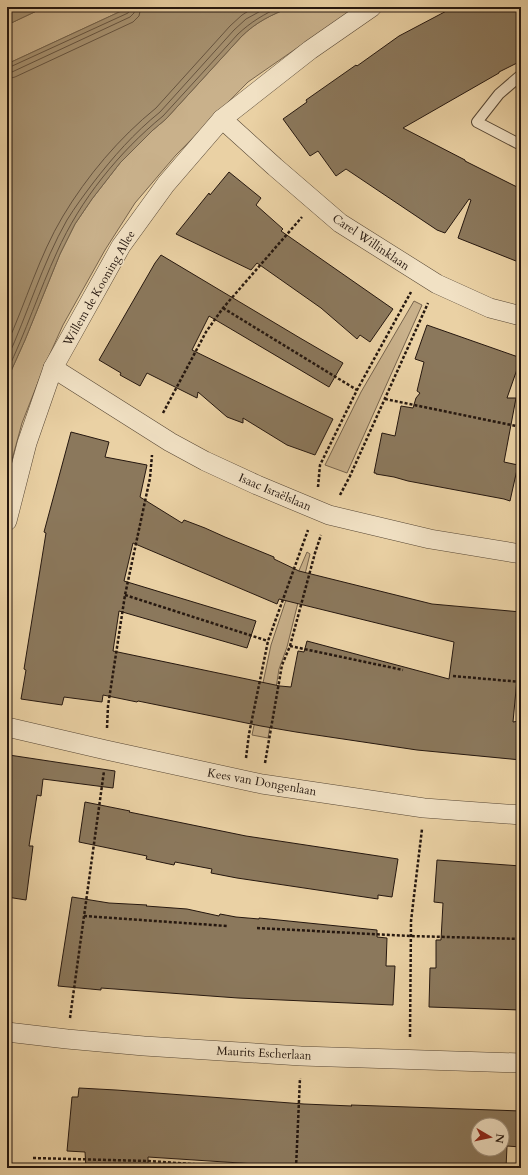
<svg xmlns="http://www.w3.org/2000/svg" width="528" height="1175" font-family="Cardo,serif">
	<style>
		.green { fill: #c9b18b; stroke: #77644d }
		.water { fill: #a79271; stroke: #73614a }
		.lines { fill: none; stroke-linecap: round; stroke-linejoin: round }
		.shore { stroke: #665440; stroke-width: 1 }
		.building { fill: #8b785c; stroke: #25170f; fill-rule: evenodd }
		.lane-casing { stroke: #564634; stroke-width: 12 }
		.street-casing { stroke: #564634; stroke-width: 20 }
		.path { stroke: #25170f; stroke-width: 2.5; stroke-dasharray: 3 2; stroke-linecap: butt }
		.lane { stroke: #f1e1c4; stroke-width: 10 }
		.street { stroke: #f1e1c4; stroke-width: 19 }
		.labels { text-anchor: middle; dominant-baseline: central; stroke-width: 3; stroke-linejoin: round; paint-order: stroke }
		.street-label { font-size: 12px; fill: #25170f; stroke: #f1e1c4 }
	</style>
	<rect width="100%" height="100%" fill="#ead1a4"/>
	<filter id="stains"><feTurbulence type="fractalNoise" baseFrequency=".005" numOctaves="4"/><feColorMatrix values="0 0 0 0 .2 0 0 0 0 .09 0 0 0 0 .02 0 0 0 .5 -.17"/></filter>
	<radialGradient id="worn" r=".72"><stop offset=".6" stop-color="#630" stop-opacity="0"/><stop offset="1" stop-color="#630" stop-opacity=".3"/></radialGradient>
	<!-- green -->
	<g class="green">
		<path d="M45,7H130L7,64V25Z"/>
		<path d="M291,7H356L248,82L176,155L135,203L105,250L63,325L44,367L22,423L7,478V380L25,340L60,254L75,224L92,199L120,163L153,130L166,119L241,37C256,22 271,15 291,7Z"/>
		<path d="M414,301L422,305L347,473L325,465L361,392Z"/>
		<path d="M307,552L310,554L287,647L279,669L268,738L252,735L271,645L285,603Z"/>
	</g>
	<!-- water -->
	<g class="water">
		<path d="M7,7H45L7,25Z"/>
		<path d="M130,7H291C271,15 256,22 241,37L166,119L153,130L120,163L92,199L75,224L60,254L25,340L7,380V64Z"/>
	</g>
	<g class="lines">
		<!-- shore -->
		<g class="shore">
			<path d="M7,68L10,67L128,13L130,10V7"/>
			<path d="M7,73L12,72L130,17L134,13L135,7"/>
			<path d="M7,79L15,77L133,22L139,16L141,7"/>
			<path d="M7,344C26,302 39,256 63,216C87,176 119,138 156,108L230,26L242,15L255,7"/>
			<path d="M7,359C28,313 42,264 67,220C75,207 84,195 93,183C113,157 134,133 160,112L234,30L246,19L268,7"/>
			<path d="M7,371C26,332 39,291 57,252C80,200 119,152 163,116L238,34C251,22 264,14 280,7"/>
		</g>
	</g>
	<!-- building -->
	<g class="building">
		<path d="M454,7H521V61L499,72V73L403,128L465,160V161L521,189V263L458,238L471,200L469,199L445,233L437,230L346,169L336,176L318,151L310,156L283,119L307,102L306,100L356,65L357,66L399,36Z"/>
		<path d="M229,172L261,198L256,205L283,229L281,231L393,309L370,342L360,335L357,339L321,308L257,263L251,270L176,234L209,193L210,195Z"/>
		<path d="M161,255L300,338L343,363L329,387L209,316L192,350L333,419L315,455L287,445L243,418V423L227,417L198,392L197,398L147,373L140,386L120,375L121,373L99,360L155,263Z"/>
		<path d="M427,325L521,358L507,398H516L504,462L518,465L510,501L504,499L408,481L394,477L376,474V473H374L382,433L395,436L401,406L413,408L416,398L420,393L417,391L424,362L415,359Z"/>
		<path d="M71,432L109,442L105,457L147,465L140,497L182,523L184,520L205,528L225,537L274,557V559L299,571L432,604L521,612V679H517L513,722L519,721V725H521V760L417,750L296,732L261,726L138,701L137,702L103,695L102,702L64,697L62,705L21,699L26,670L24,669L46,533L44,532ZM133,543L277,604L279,599L454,642L449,679L307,641L304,652L298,651L291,687L280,686L113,651L119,611L247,648L256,621L124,581Z"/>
		<path d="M9,755L115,771L113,788L43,779L41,796L37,795L29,846H33L26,900L7,897V772Z"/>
		<path d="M85,802L130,811L129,812L246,836L398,859L392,897L378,895V899L237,878L211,873L212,869L175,862L174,865L146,859L147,856L79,842Z"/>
		<path d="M437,860L521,866V1010L429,1007L430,968H436V940H441L443,903L434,902Z"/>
		<path d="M72,897L109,903L147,905L146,906L187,909L219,916L220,914L236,917L259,919V918L377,930V937L387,938L386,966H395L393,1005L238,998L101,988V990L58,986Z"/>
		<path d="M79,1088L116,1090L304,1104L352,1106L351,1105L521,1111V1147L507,1146L506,1168H317L148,1157V1168H86L85,1152L67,1151L72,1097H78ZM478,1125H502V1149H478Z"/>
	</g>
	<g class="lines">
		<defs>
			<path id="lane" d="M521,75L499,94L477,122L521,145"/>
			<g id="street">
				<path d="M222,119L275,167L340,223L437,284L490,308L521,316"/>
				<path d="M53,368L170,442L205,461L257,485L329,515L430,539L521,554"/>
				<path d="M7,521L27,443L53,368L121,246L166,184L222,119L310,50L372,7"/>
				<path d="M7,727L106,750L262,784L424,808L521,815"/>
				<path d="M7,1032L67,1039L144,1046L301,1056L521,1063"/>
			</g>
		</defs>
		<!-- lane casing -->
		<use href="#lane" class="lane-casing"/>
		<!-- street casing -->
		<use href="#street" class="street-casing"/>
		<!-- path -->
		<g class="path">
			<path d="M223,308L357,390"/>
			<path d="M385,399L521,427"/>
			<path d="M163,413L206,332L223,308L302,217"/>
			<path d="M318,487L320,465L357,390L411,292"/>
			<path d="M340,495L350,476L428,303"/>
			<path d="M125,595L268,641"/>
			<path d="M290,646L403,670"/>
			<path d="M453,676L521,682"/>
			<path d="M107,728L108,706L125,595L150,478L152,455"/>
			<path d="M246,758L249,734L268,641L308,530"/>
			<path d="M265,763L282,665L290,646L315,553L321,535"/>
			<path d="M84,916L227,926"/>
			<path d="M257,928L410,936L521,939"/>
			<path d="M70,1018L104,771"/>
			<path d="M410,1037L411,921L422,829"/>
			<path d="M33,1158L149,1161L249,1168"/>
			<path d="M296,1168L300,1078"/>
		</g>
		<!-- lane -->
		<use href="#lane" class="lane"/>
		<!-- street -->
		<use href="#street" class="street"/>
	</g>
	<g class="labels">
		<!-- street labels -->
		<g class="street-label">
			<text transform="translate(371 242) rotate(34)">Carel Willinklaan</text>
			<text transform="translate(99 288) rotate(-60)">Willem de Kooning Allee</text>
			<text transform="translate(275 492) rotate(23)">Isaac Israëlslaan</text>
			<text transform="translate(262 782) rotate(10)">Kees van Dongenlaan</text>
			<text transform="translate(264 1053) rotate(3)">Maurits Escherlaan</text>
		</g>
	</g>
	<!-- margin -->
	<rect width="528" height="1175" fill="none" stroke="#ead1a4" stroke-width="24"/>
	<rect x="8" y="8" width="512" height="1159" fill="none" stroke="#25170f" stroke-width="2"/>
	<rect x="12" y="12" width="504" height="1151" fill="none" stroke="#25170f"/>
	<!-- north arrow -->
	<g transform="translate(490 1137) rotate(99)"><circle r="19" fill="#f1e1c4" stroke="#9f907c"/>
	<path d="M0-3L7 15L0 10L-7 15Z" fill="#8f2418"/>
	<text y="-6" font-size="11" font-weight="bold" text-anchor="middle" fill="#25170f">N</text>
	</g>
	<rect width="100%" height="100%" filter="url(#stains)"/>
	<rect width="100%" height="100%" fill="url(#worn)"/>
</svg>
